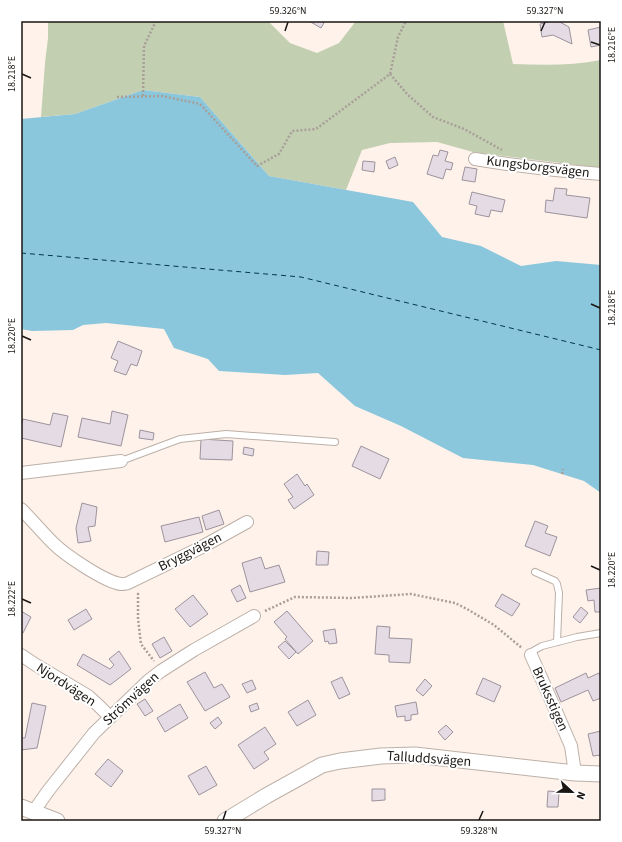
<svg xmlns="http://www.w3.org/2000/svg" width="622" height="842" font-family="'Source Sans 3',sans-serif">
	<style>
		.green { fill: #c2cfb1 }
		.water { fill: #8ac6dc }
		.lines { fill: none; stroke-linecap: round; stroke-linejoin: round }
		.ferry { stroke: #013949; stroke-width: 1; stroke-dasharray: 5 4; stroke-linecap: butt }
		.building { fill: #e4dbe5; stroke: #9c939c }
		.service-casing { stroke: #bcb0a8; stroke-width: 8 }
		.minor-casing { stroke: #bcb0a8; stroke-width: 14 }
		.tertiary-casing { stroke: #bcb0a8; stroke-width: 17 }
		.path { stroke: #a89f99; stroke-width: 2.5; stroke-dasharray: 2 2; stroke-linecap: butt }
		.service { stroke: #fff; stroke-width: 6 }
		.minor { stroke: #fff; stroke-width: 12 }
		.tertiary { stroke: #fff; stroke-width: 15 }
		.ticks { fill: none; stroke: #1a1613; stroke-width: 1.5 }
		.labels { text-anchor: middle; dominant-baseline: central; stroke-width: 4; stroke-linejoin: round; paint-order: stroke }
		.street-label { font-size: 14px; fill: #1a1613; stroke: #fff }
		.neatline { fill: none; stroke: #1a1613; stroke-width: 1.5 }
		.ticks-label { font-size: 10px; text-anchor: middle; fill: #1a1613 }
	</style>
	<rect width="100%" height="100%" fill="#fef2ea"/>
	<!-- green -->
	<path class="green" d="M48,21H268L290,43L317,53L339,43L356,21H503L513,64C542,65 572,66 601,60V168L473,152L437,142L390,143L362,150L346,190L269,176L200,97L143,90L75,114L41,117L45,63L48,38Z"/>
	<!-- water -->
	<path class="water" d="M143,90L200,97L269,176L413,202L442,237L481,246L521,266L556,261L601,265V493L584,481L533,465L463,458L401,426L355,406L318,373L285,375L219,371L208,359L174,348L164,329L106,323L83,325L73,330L32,331L21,329V119L75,114Z"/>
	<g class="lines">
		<!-- ferry -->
		<path class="ferry" d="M21,253L301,277L601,350"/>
	</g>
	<!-- building -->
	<g class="building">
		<path d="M309,21H325L321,28Z"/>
		<path d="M552,21H558L569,27L572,44L553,35L542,37L540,24Z"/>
		<path d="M601,27V45L591,47L588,30Z"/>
		<path d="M440,150L448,152L445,161L453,163L451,170L446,169L443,179L427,174L433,155L438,156Z"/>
		<path d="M395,157L398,165L389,169L386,161Z"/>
		<path d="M363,161L375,162L374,172L362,170Z"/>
		<path d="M465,167L477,169L475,182L462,180Z"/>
		<path d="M555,188L567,189L566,195L590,198L587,218L545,212L546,200L553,201Z"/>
		<path d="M472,192L505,200L502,212L491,210L489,217L475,214L477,206L469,204Z"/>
		<path d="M118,341L142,351L137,366L131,364L126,375L114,371L118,361L111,358Z"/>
		<path d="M112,411L128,415L121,446L78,437L82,418L110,424Z"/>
		<path d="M53,413L68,416L61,447L21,438V427L23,419L50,425Z"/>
		<path d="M140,430L154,433L153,440L139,438Z"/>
		<path d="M201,439L233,441L232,460L200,459Z"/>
		<path d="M361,446L389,459L380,479L352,466Z"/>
		<path d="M244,447L254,449L253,456L243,454Z"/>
		<path d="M297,474L305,486L307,484L314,495L294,509L288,500L293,497L284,484Z"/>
		<path d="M82,503L97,507L95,526L88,527L91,541L78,543L76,528Z"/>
		<path d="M219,510L224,524L206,530L202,516Z"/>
		<path d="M199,517L203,532L165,542L161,526Z"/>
		<path d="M535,521L548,526L545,533L557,537L550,556L525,546Z"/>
		<path d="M317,551L329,552L328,565H316Z"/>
		<path d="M261,557L265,569L279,565L285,582L250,592L242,563Z"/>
		<path d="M240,585L246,598L237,602L231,590Z"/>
		<path d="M601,588V612H595L594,600L588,601L586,590Z"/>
		<path d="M502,594L520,604L512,616L495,606Z"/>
		<path d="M193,595L208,614L190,627L175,609Z"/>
		<path d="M581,607L588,613L580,623L573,617Z"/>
		<path d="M86,609L92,619L74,630L68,620Z"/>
		<path d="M21,611L31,617L23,633H21Z"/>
		<path d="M287,611L313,641L298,654L285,639L287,637L274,622Z"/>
		<path d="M377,626L390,627L389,638L412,639L410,663L389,662V655L375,654Z"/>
		<path d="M335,629L337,643L329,644L328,641L325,642L323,631Z"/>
		<path d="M164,637L172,651L160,658L152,644Z"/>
		<path d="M285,641L296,652L289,659L278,647Z"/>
		<path d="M119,651L131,669L110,685L77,665L83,654L110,669L114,665L109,659Z"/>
		<path d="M205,672L214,688L222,684L230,697L205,711L187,682Z"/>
		<path d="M586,673L588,678L599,673L601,677V698L593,701L588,690L561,702L555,688Z"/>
		<path d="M342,677L350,694L339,699L331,682Z"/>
		<path d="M483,678L501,686L494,702L476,694Z"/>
		<path d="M425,679L432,686L423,696L416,690Z"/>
		<path d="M252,680L256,689L247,693L242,684Z"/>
		<path d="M145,699L153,711L145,716L137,704Z"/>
		<path d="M308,700L316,715L297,726L288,712Z"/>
		<path d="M416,702L418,714L411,715V720L405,721V716L397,717L395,706Z"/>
		<path d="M32,703L46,706L37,748L21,750V738H25Z"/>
		<path d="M257,703L259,709L251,712L249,706Z"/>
		<path d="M180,704L188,718L165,732L157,718Z"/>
		<path d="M218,717L222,723L215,729L210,723Z"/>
		<path d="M446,725L453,732L445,740L438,732Z"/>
		<path d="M265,727L276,744L264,752L269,759L254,769L238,745Z"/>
		<path d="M601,731V755L593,756L588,734Z"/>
		<path d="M108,759L123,771L111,787L95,774Z"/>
		<path d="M206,766L217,785L199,795L188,776Z"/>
		<path d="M372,789H385V800L372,801Z"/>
		<path d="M548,791L559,792L558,807H547Z"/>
	</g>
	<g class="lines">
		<defs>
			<g id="service">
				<path d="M121,461L180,439L226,434L335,442"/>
				<path d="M535,572L555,581L557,584L559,593L557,642"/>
				<path d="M531,655L533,651L542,646L577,637L601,633"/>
			</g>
			<g id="minor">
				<path d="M475,159C517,166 559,171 601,174"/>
				<path d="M21,473L121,461"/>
				<path d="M21,509C32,520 42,532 53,543C65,555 105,582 121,584C124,584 126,584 128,583L200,548L247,522"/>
				<path d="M21,655L36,665L88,696L99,706L110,717"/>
				<path d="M531,655L552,702L571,746L575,773"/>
				<path d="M34,811L48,791L94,733L148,681L161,671L194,650L254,616"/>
			</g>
			<g id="tertiary">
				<path d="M21,807L57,821"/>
				<path d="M225,821L266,796L322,765L340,761L381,756L415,755L575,773L601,774"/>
			</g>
		</defs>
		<!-- service casing -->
		<use href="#service" class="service-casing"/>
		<!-- minor casing -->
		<use href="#minor" class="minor-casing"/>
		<!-- tertiary casing -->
		<use href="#tertiary" class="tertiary-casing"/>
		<!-- path -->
		<g class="path">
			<path d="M390,74L408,95L433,117L464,129L502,150"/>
			<path d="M143,96L144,46L156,21"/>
			<path d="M117,97L162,96L200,104L257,166L279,154L292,131L316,129L390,74L398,37L406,21"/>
			<path d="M562,474L563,469"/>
			<path d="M137,594H138V619L141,644L154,661"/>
			<path d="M265,611L295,597L352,598L411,594L455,603L467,609L494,625L522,648"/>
		</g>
		<!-- service -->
		<use href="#service" class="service"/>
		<!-- minor -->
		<use href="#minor" class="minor"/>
		<!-- tertiary -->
		<use href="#tertiary" class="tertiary"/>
	</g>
	<!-- ticks -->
	<path class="ticks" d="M285,31L288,22M541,31L545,22M591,42L600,45M22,74L31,78M591,304L600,308M22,336L31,340M591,566L600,570M22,599L31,603M223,820L226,811M479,820L483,811"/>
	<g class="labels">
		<!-- street labels -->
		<g class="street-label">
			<text transform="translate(538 167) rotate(7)">Kungsborgsvägen</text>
			<text transform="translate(190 552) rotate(-27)">Bryggvägen</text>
			<text transform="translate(66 685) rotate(33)">Njordvägen</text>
			<text transform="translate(131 699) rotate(-43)">Strömvägen</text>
			<text transform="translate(550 699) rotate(66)">Bruksstigen</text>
			<text transform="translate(429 759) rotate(4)">Talluddsvägen</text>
		</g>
	</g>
	<!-- border -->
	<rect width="622" height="842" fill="none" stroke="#ffffff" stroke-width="44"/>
	<!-- north arrow -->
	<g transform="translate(572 792) rotate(112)" stroke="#ffffff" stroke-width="3" paint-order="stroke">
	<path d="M0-3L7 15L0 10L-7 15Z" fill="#1a1613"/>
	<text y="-6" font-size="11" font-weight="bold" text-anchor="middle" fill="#1a1613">N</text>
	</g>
	<rect x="22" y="22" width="578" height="798" class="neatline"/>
	<g class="ticks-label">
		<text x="288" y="14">59.326°N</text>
		<text x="545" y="14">59.327°N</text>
		<text transform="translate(611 45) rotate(-90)" y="4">18.216°E</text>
		<text transform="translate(11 74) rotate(-90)" y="4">18.218°E</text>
		<text transform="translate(611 308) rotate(-90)" y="4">18.218°E</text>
		<text transform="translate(11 336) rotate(-90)" y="4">18.220°E</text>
		<text transform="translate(611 570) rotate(-90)" y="4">18.220°E</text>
		<text transform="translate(11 599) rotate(-90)" y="4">18.222°E</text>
		<text x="223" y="834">59.327°N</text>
		<text x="479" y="834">59.328°N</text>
	</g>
</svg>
